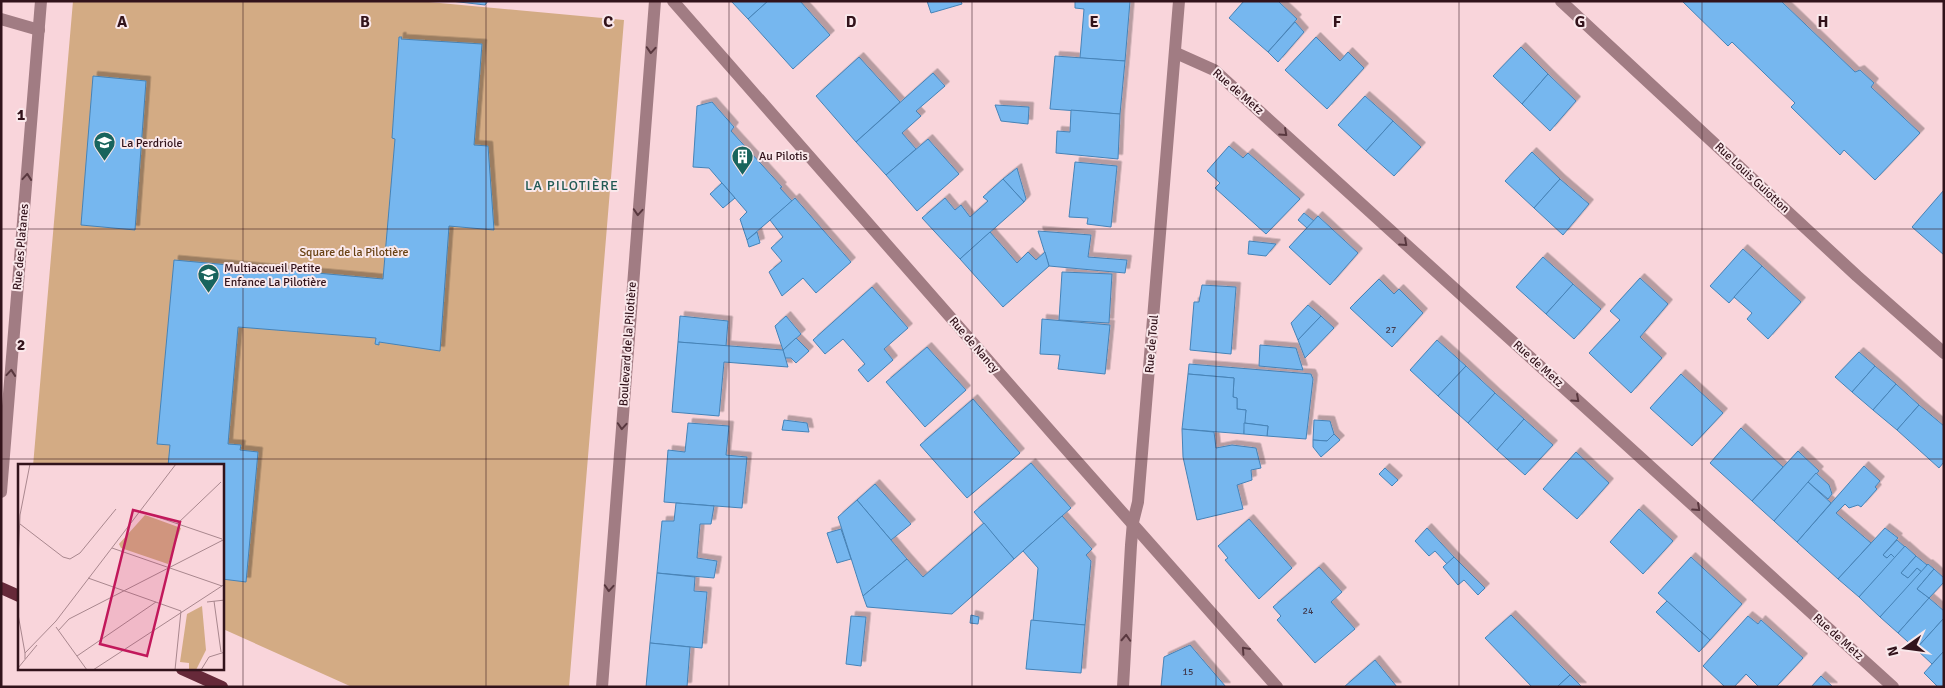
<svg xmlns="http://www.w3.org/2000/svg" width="1945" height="688" font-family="Signika,sans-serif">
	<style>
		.green { fill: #d3ab84 }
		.building { fill: #76b7ef; stroke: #4683b7; filter: url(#shadow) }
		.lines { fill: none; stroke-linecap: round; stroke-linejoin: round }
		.minor { stroke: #a17c83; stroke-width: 12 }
		.major { stroke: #662939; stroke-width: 12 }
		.oneway { stroke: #59383f }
		.grid { fill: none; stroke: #32131b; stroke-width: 1; stroke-opacity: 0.55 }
		.labels { text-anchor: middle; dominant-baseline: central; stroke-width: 4; stroke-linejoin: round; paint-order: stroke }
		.number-label { font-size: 10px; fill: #433c50 }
		.street-label { font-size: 12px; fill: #32131b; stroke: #fae8eb }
		.poi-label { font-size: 12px; fill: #32131b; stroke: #fae8eb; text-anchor: start }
		.park-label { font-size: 12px; fill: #694213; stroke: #fae8eb }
		.neighbourhood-label { font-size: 14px; letter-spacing: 1px; fill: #215a54; stroke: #fae8eb }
		.inset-road { fill: none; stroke: #a9878e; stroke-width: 1 }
		.view { fill: #c2185b; fill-opacity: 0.15; stroke: #c2185b; stroke-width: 2.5 }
		.inset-edge { fill: none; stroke: #32131b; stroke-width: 2.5 }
		.grid-label { font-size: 16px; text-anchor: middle; font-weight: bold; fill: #32131b; stroke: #fae8eb; stroke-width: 4; stroke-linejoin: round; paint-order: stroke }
	</style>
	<defs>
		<filter id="shadow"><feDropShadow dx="4.5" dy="-4.5" stdDeviation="0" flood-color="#0004"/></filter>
	</defs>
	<rect width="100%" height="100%" fill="#f9d5db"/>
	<!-- green -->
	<path class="green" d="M73,1H418L624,20L569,687H352L223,629L222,466H33Z"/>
	<!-- building -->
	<g class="building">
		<path d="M451,1H488L485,5Z"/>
		<path d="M731,1H768L748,19Z"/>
		<path d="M768,1H800L830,35L793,69L748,19Z"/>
		<path d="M927,1H961L962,4L931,13Z"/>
		<path d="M1075,1H1130L1125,61L1080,58L1084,9L1075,8Z"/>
		<path d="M1244,1H1278L1297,19L1268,52L1229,18Z"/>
		<path d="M1682,1H1781L1855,72L1860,70L1874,83L1871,87L1920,133L1875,180L1844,150L1840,155L1791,107L1795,103L1732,42L1728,46Z"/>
		<path d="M1295,22L1304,32L1278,62L1268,52Z"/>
		<path d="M399,37H402L401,39L482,44L474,145L488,146L494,230L449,226L440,351L379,342V345L375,344L376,338L238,327L228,444L241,445L240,450L258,452L246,582L222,579V466H168L170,445L157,444L174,260L383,279L395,139L392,138Z"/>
		<path d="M1316,37L1340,61L1348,52L1364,68L1327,109L1285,70Z"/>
		<path d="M1521,47L1548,74L1522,104L1493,76Z"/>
		<path d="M1055,56L1125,61L1120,114L1050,109Z"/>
		<path d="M859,57L900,102L856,142L816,96Z"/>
		<path d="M933,73L945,86L916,111L921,116L902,133L916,149L886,175L856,142Z"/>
		<path d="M1548,74L1576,101L1550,131L1522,104Z"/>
		<path d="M93,76L146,81L135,230L81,225Z"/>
		<path d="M1365,96L1393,121L1366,151L1338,125Z"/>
		<path d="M712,102L734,127L731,131L782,187L780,188L792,201L747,240L740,219L747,212L709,168L693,167L697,106Z"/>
		<path d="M995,105L1029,107L1028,124L1001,121Z"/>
		<path d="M1071,110L1120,114L1118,159L1056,153L1057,131L1070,132Z"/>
		<path d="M1393,121L1421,147L1394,176L1366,151Z"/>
		<path d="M928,139L959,174L917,211L886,175Z"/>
		<path d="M1229,146L1243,158L1248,153L1300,199L1266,234L1215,188L1220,183L1207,171Z"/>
		<path d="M1532,152L1560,179L1534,208L1505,181Z"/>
		<path d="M1075,162L1117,166L1111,227L1087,224L1088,218L1069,217Z"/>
		<path d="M1017,168L1026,199L1024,202L1003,179Z"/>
		<path d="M1003,179L1024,202L960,259L922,218L945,198L955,210L961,205L970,217L988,201L983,197Z"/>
		<path d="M1560,179L1589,204L1563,235L1534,208Z"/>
		<path d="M722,183L735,198L723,208L710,194Z"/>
		<path d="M1944,190V255L1912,227Z"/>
		<path d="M795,198L851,262L816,293L803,278L782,296L769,272L782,261L771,248L783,237L770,220Z"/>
		<path d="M1304,213L1314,221L1307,228L1298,220Z"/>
		<path d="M1318,216L1358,253L1330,285L1289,247Z"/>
		<path d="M1038,231L1091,235L1088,257L1127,260L1125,273L1049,266Z"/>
		<path d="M757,232L760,243L749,247L747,240Z"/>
		<path d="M990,232L1017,263L1028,252L1036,260L1045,252L1049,266L1003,307L960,259Z"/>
		<path d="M1249,241L1276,244L1266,256L1248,254Z"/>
		<path d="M1743,249L1762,266L1729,303L1710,286Z"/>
		<path d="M1543,257L1573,284L1546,314L1516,287Z"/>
		<path d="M1762,266L1801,302L1768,339L1747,319L1752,313L1734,297Z"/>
		<path d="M1062,272L1112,274L1109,323L1059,320Z"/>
		<path d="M1640,278L1668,304L1640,337L1662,358L1631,393L1589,353L1620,320L1610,311Z"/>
		<path d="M1379,279L1394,294L1399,289L1423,313L1392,347L1350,308Z"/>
		<path d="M1573,284L1601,309L1574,339L1546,314Z"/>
		<path d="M1202,285L1236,287L1231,354L1190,350L1194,302H1199Z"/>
		<path d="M872,287L908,328L884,349L893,360L868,382L858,370L865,364L843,339L825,354L813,340Z"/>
		<path d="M1308,305L1321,316L1298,340L1291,323Z"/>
		<path d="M680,316L728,321L726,346L678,342Z"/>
		<path d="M786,316L801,334L783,350L775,326Z"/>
		<path d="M1321,316L1334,328L1305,358L1298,340Z"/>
		<path d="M1042,319L1110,325L1105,374L1058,369L1060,355L1040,354Z"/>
		<path d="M796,338L809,351L796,363L791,358H785L783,350Z"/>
		<path d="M1437,340L1466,366L1438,396L1410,370Z"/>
		<path d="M678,342L783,350L788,367L724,362L719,416L672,412Z"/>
		<path d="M1260,345L1296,348L1303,370L1259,366Z"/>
		<path d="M927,347L966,390L925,427L886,382Z"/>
		<path d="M1859,352L1875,366L1852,392L1835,377Z"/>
		<path d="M1189,364L1311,374L1313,379L1306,439L1267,436L1268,426L1244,423L1246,410L1237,409V398L1233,397L1234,378L1188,374Z"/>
		<path d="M1466,366L1495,393L1468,423L1438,396Z"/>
		<path d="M1875,366L1896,384L1873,410L1852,392Z"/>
		<path d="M1188,374L1234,378L1233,397L1237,398V409L1246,410L1244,434L1182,429Z"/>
		<path d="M1681,374L1723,413L1692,446L1650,408Z"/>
		<path d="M1896,384L1919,405L1897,430L1873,410Z"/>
		<path d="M1495,393L1524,419L1497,450L1468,423Z"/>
		<path d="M973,399L1020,453L967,498L920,445Z"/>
		<path d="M1919,405L1944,426V462L1939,468L1897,430Z"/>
		<path d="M1524,419L1553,445L1525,475L1497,450Z"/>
		<path d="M784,420L807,423L809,432L782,430Z"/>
		<path d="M1314,420L1330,421L1334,434L1327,441L1313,440Z"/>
		<path d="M688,423L729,426L726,455L747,457L742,508L664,502L668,450L685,452Z"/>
		<path d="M1244,423L1268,426L1267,436L1244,434Z"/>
		<path d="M1741,428L1783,467L1752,501L1710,463Z"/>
		<path d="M1182,429L1214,432L1216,448L1232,445L1256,448L1261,468L1251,470L1252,480L1237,485L1243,509L1197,520L1183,457Z"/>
		<path d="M1334,434L1340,440L1321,457L1313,447V440L1327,441Z"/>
		<path d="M1798,451L1819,471L1774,521L1752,501Z"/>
		<path d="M1576,452L1609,483L1577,519L1543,489Z"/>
		<path d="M1031,463L1071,508L1014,559L974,512Z"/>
		<path d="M1864,466L1880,481L1875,487L1877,489L1861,507L1858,505L1849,508L1845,504L1836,513L1871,543L1838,579L1797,542Z"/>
		<path d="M1385,468L1398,480L1392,486L1379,474Z"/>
		<path d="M1816,473L1829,485L1832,494L1828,499L1808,482Z"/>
		<path d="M1808,482L1831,503L1797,542L1774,521Z"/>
		<path d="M875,484L911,524L891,540L857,500Z"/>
		<path d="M857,500L907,559L863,596L838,517Z"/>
		<path d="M676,503L714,506L711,524H700L697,558L717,561L714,578L657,573L662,521H674Z"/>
		<path d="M1639,509L1673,541L1643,574L1610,542Z"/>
		<path d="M1062,516L1092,549L1086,555L1091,561L1085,625L1033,621L1038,568L1023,551Z"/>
		<path d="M1249,519L1292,568L1259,599L1225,560L1228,558L1218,546Z"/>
		<path d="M984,523L1014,559L952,614L867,607L863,596L907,559L923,577Z"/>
		<path d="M1427,528L1454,557L1447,564L1435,551L1429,556L1415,541Z"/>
		<path d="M1885,528L1898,538L1883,555L1887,558L1891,554L1895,558L1859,597L1838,579Z"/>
		<path d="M841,529L851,559L837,563L827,533Z"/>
		<path d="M1897,540L1905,547L1895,558L1891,554L1887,558L1883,555Z"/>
		<path d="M1905,546L1916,556L1901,573L1908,578L1917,568L1922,572L1880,617L1859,597Z"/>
		<path d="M1916,556L1927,565L1922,572L1917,568L1908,578L1901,573Z"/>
		<path d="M1454,557L1485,588L1478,595L1464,580L1458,585L1443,567Z"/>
		<path d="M1691,557L1742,604L1710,640L1658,593Z"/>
		<path d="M1928,564L1934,569L1917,589L1929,598L1898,633L1880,617Z"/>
		<path d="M1319,567L1342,592L1331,602L1355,629L1315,663L1277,620L1281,616L1273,607Z"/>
		<path d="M1934,569L1944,578V582L1929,598L1917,589Z"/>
		<path d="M657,573L695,577L694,591L707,592L702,648L650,643Z"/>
		<path d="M1929,598L1944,611V618L1916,649L1898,633Z"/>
		<path d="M1667,601L1710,640L1699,652L1656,612Z"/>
		<path d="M971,615L979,617L978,624L970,623Z"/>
		<path d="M1511,615L1570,675L1557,687H1532L1485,638Z"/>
		<path d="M851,616L866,617L861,666L846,664Z"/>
		<path d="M1748,616L1758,624L1761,620L1803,658L1776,687H1759L1746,674L1734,687H1725L1703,666Z"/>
		<path d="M1944,618V651L1932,664L1916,649Z"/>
		<path d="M1031,620L1085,625L1081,673L1026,669Z"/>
		<path d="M650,643L690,647L687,687H646Z"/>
		<path d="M1190,645L1226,687H1161L1164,657Z"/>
		<path d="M1944,651V686L1938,687L1924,673Z"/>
		<path d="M1375,660L1397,687H1344Z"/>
		<path d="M1570,675L1582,687H1557Z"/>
		<path d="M1821,676L1833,687H1811Z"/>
	</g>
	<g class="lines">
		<!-- minor -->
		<g class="minor">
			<path d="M673,1L1059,441L1277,687"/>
			<path d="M1561,1L1857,276L1944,353"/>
			<path d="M1,19L39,30"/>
			<path d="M1176,53L1214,70L1893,687"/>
			<path d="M1,492L41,1"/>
			<path d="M602,687L655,1"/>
			<path d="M1123,687L1131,545L1133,522L1138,502L1179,1"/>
		</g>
		<!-- major -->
		<g class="major">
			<path d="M1,588L19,596"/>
			<path d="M182,669L222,687"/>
		</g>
	</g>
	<!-- one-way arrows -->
	<defs><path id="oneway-chevron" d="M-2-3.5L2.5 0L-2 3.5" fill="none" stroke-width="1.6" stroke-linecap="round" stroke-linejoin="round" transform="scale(1.25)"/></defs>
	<g class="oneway">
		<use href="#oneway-chevron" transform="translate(651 50) rotate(94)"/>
		<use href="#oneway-chevron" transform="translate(1284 133) rotate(42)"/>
		<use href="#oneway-chevron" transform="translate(27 177) rotate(-85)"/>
		<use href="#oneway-chevron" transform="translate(638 212) rotate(94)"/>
		<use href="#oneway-chevron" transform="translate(1404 243) rotate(42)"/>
		<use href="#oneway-chevron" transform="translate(11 373) rotate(-85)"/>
		<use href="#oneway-chevron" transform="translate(1576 399) rotate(42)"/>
		<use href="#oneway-chevron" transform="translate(622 426) rotate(94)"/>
		<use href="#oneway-chevron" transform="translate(1697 508) rotate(42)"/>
		<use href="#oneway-chevron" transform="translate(609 588) rotate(94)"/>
		<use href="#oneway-chevron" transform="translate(1126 638) rotate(-87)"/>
		<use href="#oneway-chevron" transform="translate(1245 650) rotate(-132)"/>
	</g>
	<!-- grid -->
	<path class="grid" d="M243,1V687M486,1V687M729,1V687M972,1V687M1216,1V687M1459,1V687M1702,1V687M1,229H1944M1,459H1944"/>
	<!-- icons -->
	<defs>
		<symbol id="school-pin" viewBox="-11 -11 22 30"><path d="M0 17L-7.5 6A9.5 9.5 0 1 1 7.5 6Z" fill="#18645d" stroke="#fae8eb"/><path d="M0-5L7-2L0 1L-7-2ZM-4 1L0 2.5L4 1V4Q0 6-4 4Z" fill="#fff"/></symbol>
		<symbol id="building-pin" viewBox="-11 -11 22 30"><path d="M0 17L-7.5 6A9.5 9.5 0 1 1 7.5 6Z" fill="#18645d" stroke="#fae8eb"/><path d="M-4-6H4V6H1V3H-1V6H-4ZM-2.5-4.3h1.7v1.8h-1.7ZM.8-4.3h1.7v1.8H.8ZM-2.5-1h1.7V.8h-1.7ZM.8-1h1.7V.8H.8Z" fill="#fff"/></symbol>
	</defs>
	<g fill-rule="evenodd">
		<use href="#school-pin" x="92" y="130" width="25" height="34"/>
		<use href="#building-pin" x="730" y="144" width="25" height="34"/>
		<use href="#school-pin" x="196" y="262" width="25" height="34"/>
	</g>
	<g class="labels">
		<!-- number labels -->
		<g class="number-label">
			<text x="1391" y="330">27</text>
			<text x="1308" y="611">24</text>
			<text x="1188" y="672">15</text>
		</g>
		<!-- street labels -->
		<g class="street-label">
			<text transform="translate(1238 92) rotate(41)">Rue de Metz</text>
			<text transform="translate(1752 178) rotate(43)">Rue Louis Guiotton</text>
			<text transform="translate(21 247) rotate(-85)">Rue des Platanes</text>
			<text transform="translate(628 344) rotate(-86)">Boulevard de la Pilotière</text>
			<text transform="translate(1152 344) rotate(-85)">Rue de Toul</text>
			<text transform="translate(974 345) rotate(49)">Rue de Nancy</text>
			<text transform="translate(1538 364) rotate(42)">Rue de Metz</text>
			<text transform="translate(1838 637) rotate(42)">Rue de Metz</text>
		</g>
		<!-- poi labels -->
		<g class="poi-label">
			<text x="121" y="143">La Perdriole</text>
			<text x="759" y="156">Au Pilotis</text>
			<text x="224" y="268">Multiaccueil Petite<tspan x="224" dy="14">Enfance La Pilotière</tspan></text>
		</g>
		<!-- park labels -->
		<g class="park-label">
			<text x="354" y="252">Square de la Pilotière</text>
		</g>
		<!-- neighbourhood labels -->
		<g class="neighbourhood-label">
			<text x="572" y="185">LA PILOTIÈRE</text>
		</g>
	</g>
	<!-- overview -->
	<g transform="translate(18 464)">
		<rect width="206" height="206" fill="#f9d5db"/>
		<path d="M127,51L163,64L150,100L103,84L101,80ZM184,142L188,186L178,206H171V199L162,198L169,150Z" fill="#d3ab84"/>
		<path class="inset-road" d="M122,47L204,75M2,60L45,93L52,95L62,89L98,45M159,60L203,18M94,84L204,122M0,98L2,51L12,0M70,114L163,147M196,137L203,188M189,138L207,136M0,150L7,189M38,163L69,206M40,167L51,155L207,75M59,192L138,138M7,195V189L38,157L158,0M0,204L19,181M75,206L207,120M157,206L163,147M183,206L191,193L207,188"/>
		<path class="view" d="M115,46L162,58L129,192L82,180Z"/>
		<rect width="206" height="206" class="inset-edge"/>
	</g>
	<g class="grid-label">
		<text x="122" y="27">A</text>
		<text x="365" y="27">B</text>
		<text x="608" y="27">C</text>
		<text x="851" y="27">D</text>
		<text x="1094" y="27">E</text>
		<text x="1337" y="27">F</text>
		<text x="1580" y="27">G</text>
		<text x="1823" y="27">H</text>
		<text x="21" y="120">1</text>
		<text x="21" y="350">2</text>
	</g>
	<!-- border -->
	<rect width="1945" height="688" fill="none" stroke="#32131b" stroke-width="5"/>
	<!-- north arrow -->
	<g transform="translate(1905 648) rotate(256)" stroke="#fae8eb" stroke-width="4" paint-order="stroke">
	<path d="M0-4L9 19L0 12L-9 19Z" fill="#32131b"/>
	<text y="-8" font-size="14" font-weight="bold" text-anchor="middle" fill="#32131b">N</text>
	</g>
</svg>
